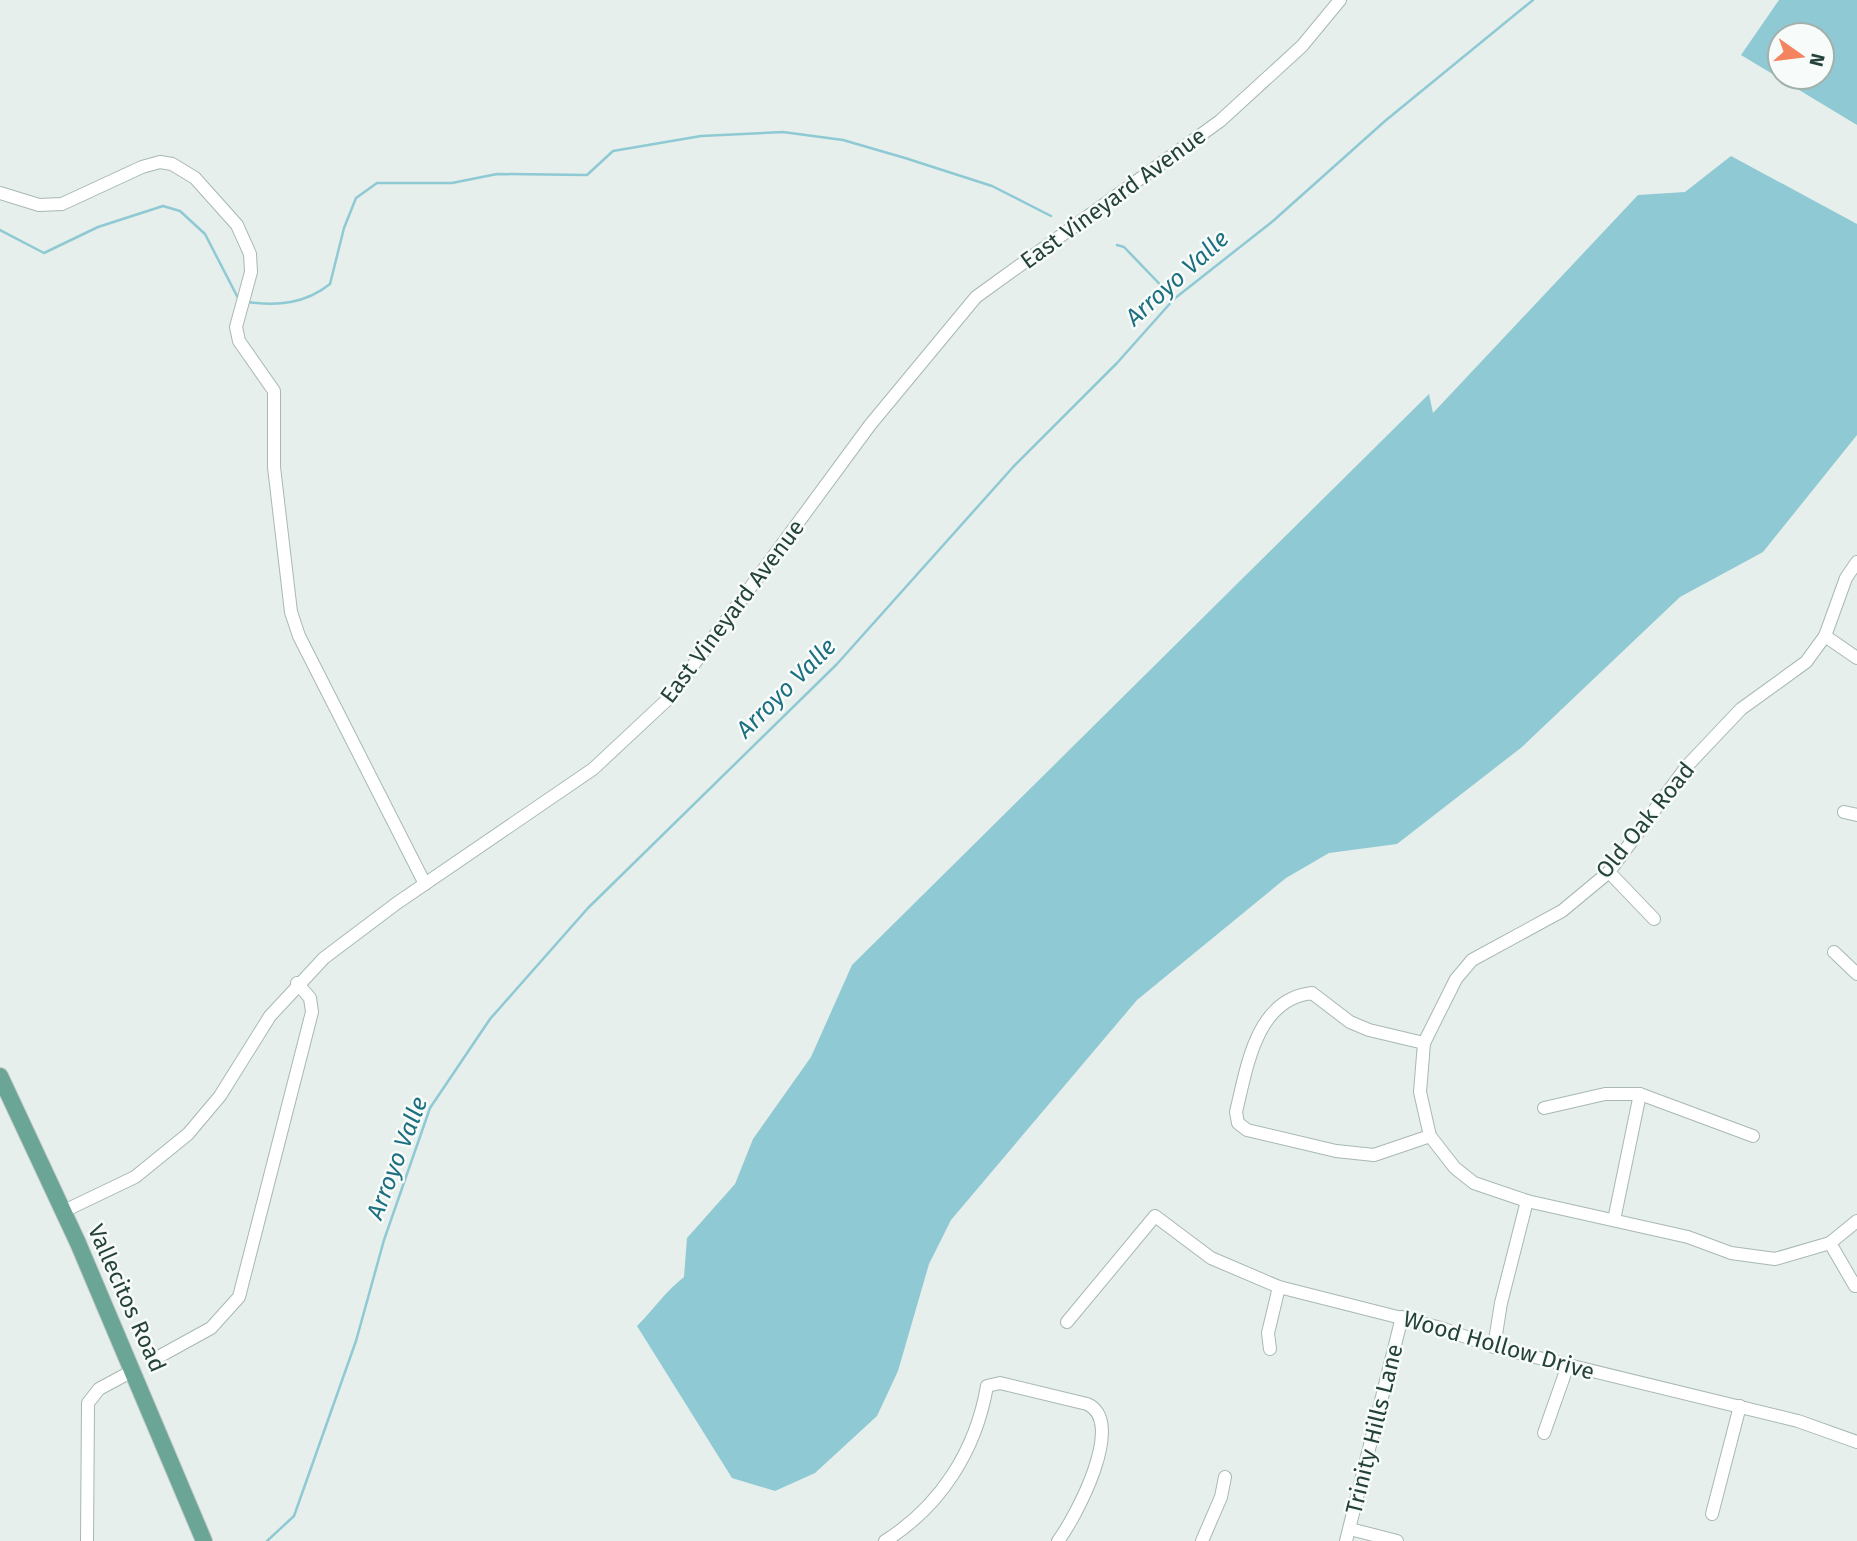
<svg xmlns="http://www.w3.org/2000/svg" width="1857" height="1541" font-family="'Fira Sans',sans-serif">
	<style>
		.water { fill: #8ec9d4; fill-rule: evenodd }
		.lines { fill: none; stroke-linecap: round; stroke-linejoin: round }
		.stream { stroke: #8ec9d4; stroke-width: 2.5 }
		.minor-casing { stroke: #a8b8b2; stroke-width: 14 }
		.major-casing { stroke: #c2cac8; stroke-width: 18 }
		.minor { stroke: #fff; stroke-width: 12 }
		.major { stroke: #6aa596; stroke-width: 16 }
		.labels { text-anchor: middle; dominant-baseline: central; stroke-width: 5; stroke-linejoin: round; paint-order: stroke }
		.street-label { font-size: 23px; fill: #24423a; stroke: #f7fbf9 }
		.water-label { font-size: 24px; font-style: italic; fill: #1c6f80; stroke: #f7fbf9 }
	</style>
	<rect width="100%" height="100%" fill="#e6efeb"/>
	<!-- water -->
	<g class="water">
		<path d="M1779,0H1857V125L1741,55ZM1822,35V77H1780V35Z"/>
		<path d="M1731,156L1857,224V435L1763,552L1680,597L1522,747L1397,844L1329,853L1286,878L1137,1000L951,1220L929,1264L898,1371L877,1416L815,1473L775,1491L732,1478L637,1326C654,1309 665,1292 684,1277L687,1238L735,1184L753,1139L811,1057L852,965L1429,394L1433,413L1638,195L1685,192Z"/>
	</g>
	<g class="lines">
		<!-- stream -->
		<g class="stream">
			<path d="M0,230L44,253L98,227L163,206L180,211L205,234L238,298"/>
			<path d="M1117,245L1124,247L1174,299"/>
			<path d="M247,302C278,306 305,304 330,284L344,228L356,198L377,183H452L497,174L587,175L613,151L701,136L783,132L843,140L905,158L992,186L1051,216"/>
			<path d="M267,1541L294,1516L356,1341L384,1240L430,1108L490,1019L588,908L837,664L1014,466L1117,363L1174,299L1273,221L1385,121L1533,0"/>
		</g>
		<defs>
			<g id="minor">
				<path d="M0,193L39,205L62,204L142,167L160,162L172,164L195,178L237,225L250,254L251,272L236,327L239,341L274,391V467L291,612L299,636L425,884"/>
				<path d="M1857,562L1846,578L1825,636L1806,662L1741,709L1687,766L1609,872L1562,911L1472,960L1456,979L1424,1043L1420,1092L1430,1136L1455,1168L1474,1183L1527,1201L1688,1237L1731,1253L1775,1259L1830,1243L1857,1221"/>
				<path d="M1825,636L1857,658"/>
				<path d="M1844,812L1857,815"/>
				<path d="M1609,872L1654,919"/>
				<path d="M1834,952L1857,974"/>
				<path d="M1424,1043L1369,1030L1350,1022L1312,993C1256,999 1247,1067 1236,1112L1238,1123L1247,1130L1336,1151L1374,1155L1430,1136"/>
				<path d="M1544,1108L1605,1094H1640L1753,1136"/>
				<path d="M64,1211L135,1177L188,1134L220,1096L270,1016L324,958L397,903L593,769L669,698L870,425L976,297L1220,121L1302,46L1340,0"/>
				<path d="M1614,1220L1640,1094"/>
				<path d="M1830,1243L1855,1286"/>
				<path d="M1067,1322L1155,1216L1211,1258L1279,1287L1441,1328L1494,1347L1798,1421L1857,1442"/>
				<path d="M1494,1347L1501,1303L1527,1201"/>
				<path d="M1270,1349L1268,1333L1279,1287"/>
				<path d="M162,1355L211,1328L239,1297L312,1012L310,998L297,983"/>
				<path d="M1544,1433L1568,1365"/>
				<path d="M1712,1514L1740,1406"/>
				<path d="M1350,1529L1397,1541"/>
				<path d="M87,1541L88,1403L99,1389L134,1370"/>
				<path d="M885,1541C941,1506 976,1450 987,1386L1000,1383L1087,1404C1127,1421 1076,1517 1058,1541"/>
				<path d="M1202,1541L1221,1497L1225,1477"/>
				<path d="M1346,1541L1402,1317"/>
			</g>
			<path id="major" d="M0,1076L78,1243L204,1541"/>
		</defs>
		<!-- minor casing -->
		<use href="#minor" class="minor-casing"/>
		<!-- major casing -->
		<use href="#major" class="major-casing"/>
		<!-- minor -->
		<use href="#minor" class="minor"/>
		<!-- major -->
		<use href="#major" class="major"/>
	</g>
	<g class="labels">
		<!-- street labels -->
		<g class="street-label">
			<text transform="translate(1113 198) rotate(-36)">East Vineyard Avenue</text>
			<text transform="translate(732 611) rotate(-53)">East Vineyard Avenue</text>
			<text transform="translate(1645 820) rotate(-51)">Old Oak Road</text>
			<text transform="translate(127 1298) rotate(66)">Vallecitos Road</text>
			<text transform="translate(1499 1345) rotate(16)">Wood Hollow Drive</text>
			<text transform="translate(1374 1429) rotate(-76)">Trinity Hills Lane</text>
		</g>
		<!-- water labels -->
		<g class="water-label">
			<text transform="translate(1177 278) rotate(-42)">Arroyo Valle</text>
			<text transform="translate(786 688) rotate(-45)">Arroyo Valle</text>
			<text transform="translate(397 1158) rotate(-69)">Arroyo Valle</text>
		</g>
	</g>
	<!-- north arrow -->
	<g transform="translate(1801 56) rotate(104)"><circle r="33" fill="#f7fbf9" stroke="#a3b1ad" stroke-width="2"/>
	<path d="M0-5L12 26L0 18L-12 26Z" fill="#f4845f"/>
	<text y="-10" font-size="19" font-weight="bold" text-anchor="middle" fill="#24423a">N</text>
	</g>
</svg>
